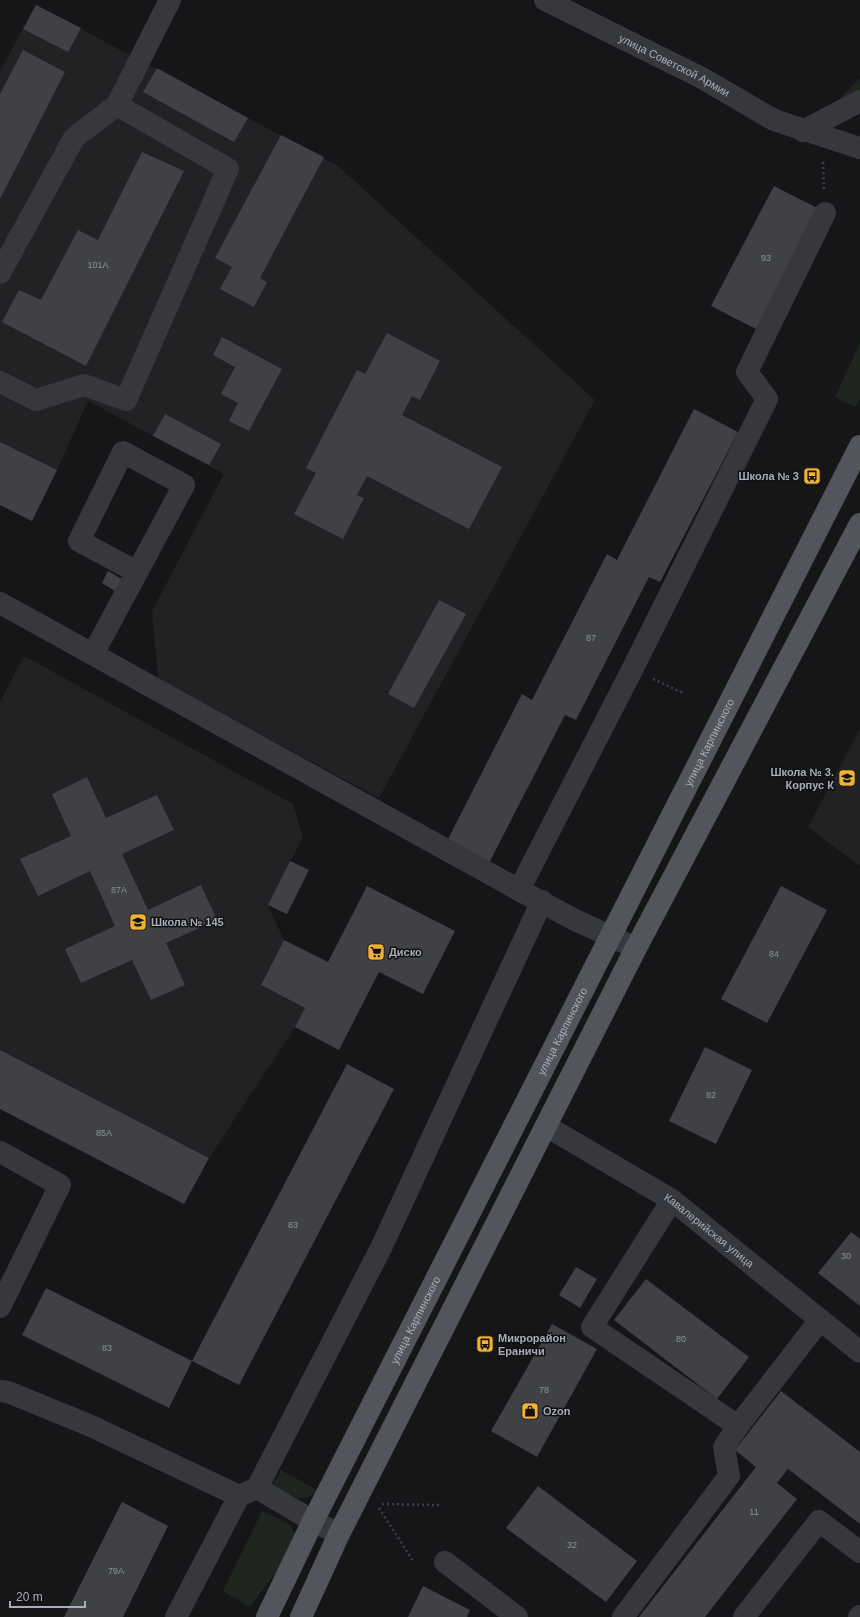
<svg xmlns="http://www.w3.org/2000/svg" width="860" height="1617" font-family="Helvetica,sans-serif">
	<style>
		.built { fill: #222225 }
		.green { fill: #1e261f }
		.building { fill: #404145 }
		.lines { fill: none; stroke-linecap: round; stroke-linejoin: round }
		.path { stroke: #3d3f44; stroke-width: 2.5; stroke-dasharray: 2 3; stroke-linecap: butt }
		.minor { stroke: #37383d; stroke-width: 22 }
		.major { stroke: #53555c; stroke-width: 22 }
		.labels { text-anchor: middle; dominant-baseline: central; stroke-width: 3; stroke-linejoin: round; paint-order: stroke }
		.number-label { font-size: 9px; fill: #8e929b }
		.street-label { font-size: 11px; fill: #a8adb8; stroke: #111113 }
		.poi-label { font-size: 11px; font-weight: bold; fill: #a8adb8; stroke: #111113; text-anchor: start }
	</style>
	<rect width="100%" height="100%" fill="#161618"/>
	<!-- built -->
	<g class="built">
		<path d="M36,5L338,166L595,400L379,798L158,679L152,611L224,474L88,401L57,470L32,521L0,505V71Z"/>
		<path d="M24,656L293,804L303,837L268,905L284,940L261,985L305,1008L295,1027L209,1158L0,1050V702Z"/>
		<path d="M860,729V866L808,827Z"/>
	</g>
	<!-- green -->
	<g class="green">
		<path d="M860,78V93L841,101L840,98Z"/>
		<path d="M860,343V399L855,407L835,397Z"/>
		<path d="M281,1470L317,1490C303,1507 286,1493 273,1484Z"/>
		<path d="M262,1511L289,1524L295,1533L288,1557L250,1607L223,1591Z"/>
	</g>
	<!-- building -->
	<g class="building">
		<path d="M36,5L81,28L68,52L23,29Z"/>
		<path d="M23,50L65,72L0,199V94Z"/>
		<path d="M157,68L248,118L234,142L143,92Z"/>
		<path d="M281,135L324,157L260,278L267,282L254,307L220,289L232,267L215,258Z"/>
		<path d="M142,152L184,171L86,366L2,322L19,290L41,300L78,230L98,240Z"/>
		<path d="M774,186L821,210L758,330L711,306Z"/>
		<path d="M387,333L440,361L420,400L412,396L402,415L502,467L469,529L367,476L357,495L364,498L343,539L294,514L316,473L306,468L357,370L365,374Z"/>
		<path d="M222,337L282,369L249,431L229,421L238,403L221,394L235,367L213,355Z"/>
		<path d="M694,409L738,432L660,582L649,577L576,720L565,715L487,867L445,845L522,694L532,700L607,554L617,560Z"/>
		<path d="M165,414L221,444L209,465L153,436Z"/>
		<path d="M0,442L57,470L32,521L0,505Z"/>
		<path d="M108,571L122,579L115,591L102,583Z"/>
		<path d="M439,600L466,614L414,708L388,694Z"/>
		<path d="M87,777L106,818L157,795L174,830L122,854L148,910L201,885L217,920L166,943L185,985L151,1000L132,960L81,983L65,949L115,926L90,871L38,896L20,859L71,836L52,794Z"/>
		<path d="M290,861L309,870L287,914L268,905Z"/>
		<path d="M367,886L455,931L423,994L379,972L339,1050L295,1027L305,1008L261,985L284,940L328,962Z"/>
		<path d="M781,886L827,910L767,1023L721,999Z"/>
		<path d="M705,1047L752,1070L716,1144L669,1121Z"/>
		<path d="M0,1050L209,1158L184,1204L0,1109Z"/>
		<path d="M347,1064L394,1089L239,1385L192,1361Z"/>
		<path d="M851,1232L860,1239V1306L818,1273Z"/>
		<path d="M576,1267L597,1279L580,1308L559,1295Z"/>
		<path d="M646,1279L749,1357L717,1399L614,1320Z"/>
		<path d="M46,1288L192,1361L169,1408L22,1335Z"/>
		<path d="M552,1324L597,1349L537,1457L491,1431Z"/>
		<path d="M781,1391L860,1452V1524L788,1469L777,1483L797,1499L705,1617H639L756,1467L735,1450Z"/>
		<path d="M538,1486L637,1561L606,1602L506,1528Z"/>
		<path d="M122,1502L168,1526L123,1617H64Z"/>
		<path d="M423,1586L470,1610L467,1617H408Z"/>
	</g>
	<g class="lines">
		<!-- path -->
		<g class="path">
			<path d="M823,162L824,191"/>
			<path d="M653,679L683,693"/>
			<path d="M382,1504L439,1505"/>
			<path d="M379,1508L413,1561"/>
		</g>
		<!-- minor -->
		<g class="minor">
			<path id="s1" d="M545,0L702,78L774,120L860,148"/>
			<path d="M803,131L860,101"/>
			<path d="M0,273L74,138L117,105L170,0"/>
			<path d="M0,382L36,400L84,385L126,400L228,169L117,105"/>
			<path d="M0,603L519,890L575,920L636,948"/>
			<path d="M93,654L184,485L123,452L79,541L137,572"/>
			<path d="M519,890L632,670L767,399L747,372L825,213"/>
			<path id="s2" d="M546,1126L672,1200L860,1352"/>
			<path d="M0,1152L60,1185L0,1307"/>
			<path d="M672,1200L592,1327L738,1426"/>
			<path d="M0,1391L8,1392L91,1426L239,1496L257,1488L381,1248L542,901"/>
			<path d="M257,1488L313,1521L339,1534"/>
			<path d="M445,1562L517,1617"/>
			<path d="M176,1617L239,1496"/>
			<path d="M623,1617L729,1476L724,1447L738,1426L820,1320"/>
			<path d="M744,1617L819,1521L860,1552"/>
			<path d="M859,1617L860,1616"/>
		</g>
		<!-- major -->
		<g class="major">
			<path id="s3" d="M267,1617L313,1521L860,446"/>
			<path d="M301,1617L339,1534L636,948L860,524"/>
		</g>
	</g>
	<!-- icons -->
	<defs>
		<symbol id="bus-square" viewBox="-11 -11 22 22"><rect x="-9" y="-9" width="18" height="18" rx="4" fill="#f2b134" stroke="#111113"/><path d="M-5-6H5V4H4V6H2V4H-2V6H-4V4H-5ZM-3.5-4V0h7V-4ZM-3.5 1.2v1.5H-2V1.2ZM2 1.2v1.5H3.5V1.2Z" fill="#111"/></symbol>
		<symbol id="school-square" viewBox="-11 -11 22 22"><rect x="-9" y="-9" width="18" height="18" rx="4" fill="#f2b134" stroke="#111113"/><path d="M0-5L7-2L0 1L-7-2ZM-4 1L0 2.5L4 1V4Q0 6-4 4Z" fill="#111"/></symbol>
		<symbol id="supermarket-square" viewBox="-11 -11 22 22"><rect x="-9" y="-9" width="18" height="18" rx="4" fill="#f2b134" stroke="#111113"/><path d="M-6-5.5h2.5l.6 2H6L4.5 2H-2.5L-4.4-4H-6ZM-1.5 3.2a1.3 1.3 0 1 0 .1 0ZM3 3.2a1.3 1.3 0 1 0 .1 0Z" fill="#111"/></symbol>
		<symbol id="shop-square" viewBox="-11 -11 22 22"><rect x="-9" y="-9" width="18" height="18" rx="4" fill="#f2b134" stroke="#111113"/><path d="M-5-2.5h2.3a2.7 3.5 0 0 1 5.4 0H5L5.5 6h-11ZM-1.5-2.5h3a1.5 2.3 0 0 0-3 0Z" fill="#111"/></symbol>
	</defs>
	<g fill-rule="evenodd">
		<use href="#bus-square" x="802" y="466" width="20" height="20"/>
		<use href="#school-square" x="837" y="768" width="20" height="20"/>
		<use href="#school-square" x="128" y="912" width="20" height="20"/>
		<use href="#supermarket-square" x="366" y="942" width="20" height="20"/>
		<use href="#bus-square" x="475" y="1334" width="20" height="20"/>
		<use href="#shop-square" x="520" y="1401" width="20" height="20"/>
	</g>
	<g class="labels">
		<!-- number labels -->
		<g class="number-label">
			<text x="766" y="258">93</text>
			<text x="98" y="265">101А</text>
			<text x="591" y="638">87</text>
			<text x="119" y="890">87А</text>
			<text x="774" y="954">84</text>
			<text x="711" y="1095">82</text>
			<text x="104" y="1133">85А</text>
			<text x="293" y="1225">83</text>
			<text x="846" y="1256">30</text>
			<text x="681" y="1339">80</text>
			<text x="107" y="1348">83</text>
			<text x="544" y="1390">78</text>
			<text x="754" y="1512">11</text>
			<text x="572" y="1545">32</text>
			<text x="116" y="1571">79А</text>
		</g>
		<!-- street labels -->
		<g class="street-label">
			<text stroke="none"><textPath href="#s1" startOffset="145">улица Советской Армии</textPath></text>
			<text stroke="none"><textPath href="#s3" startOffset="980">улица Карпинского</textPath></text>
			<text stroke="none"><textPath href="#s3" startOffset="656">улица Карпинского</textPath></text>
			<text stroke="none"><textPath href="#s2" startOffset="194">Кавалерийская улица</textPath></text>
			<text stroke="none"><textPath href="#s3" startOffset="332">улица Карпинского</textPath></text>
		</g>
		<!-- poi labels -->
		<g class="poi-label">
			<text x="799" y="476" text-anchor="end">Школа № 3</text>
			<text x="834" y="772" text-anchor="end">Школа № 3.<tspan x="834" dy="13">Корпус К</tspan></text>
			<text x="151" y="922">Школа № 145</text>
			<text x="389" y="952">Диско</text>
			<text x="498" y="1338">Микрорайон<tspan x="498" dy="13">Ераничи</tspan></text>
			<text x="543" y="1411">Ozon</text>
		</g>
	</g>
	<!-- scale -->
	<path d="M10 1601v6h75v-6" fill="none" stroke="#a8adb8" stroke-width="2"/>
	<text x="16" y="1601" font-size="12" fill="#a8adb8" stroke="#111113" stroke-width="3" paint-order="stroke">20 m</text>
</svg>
